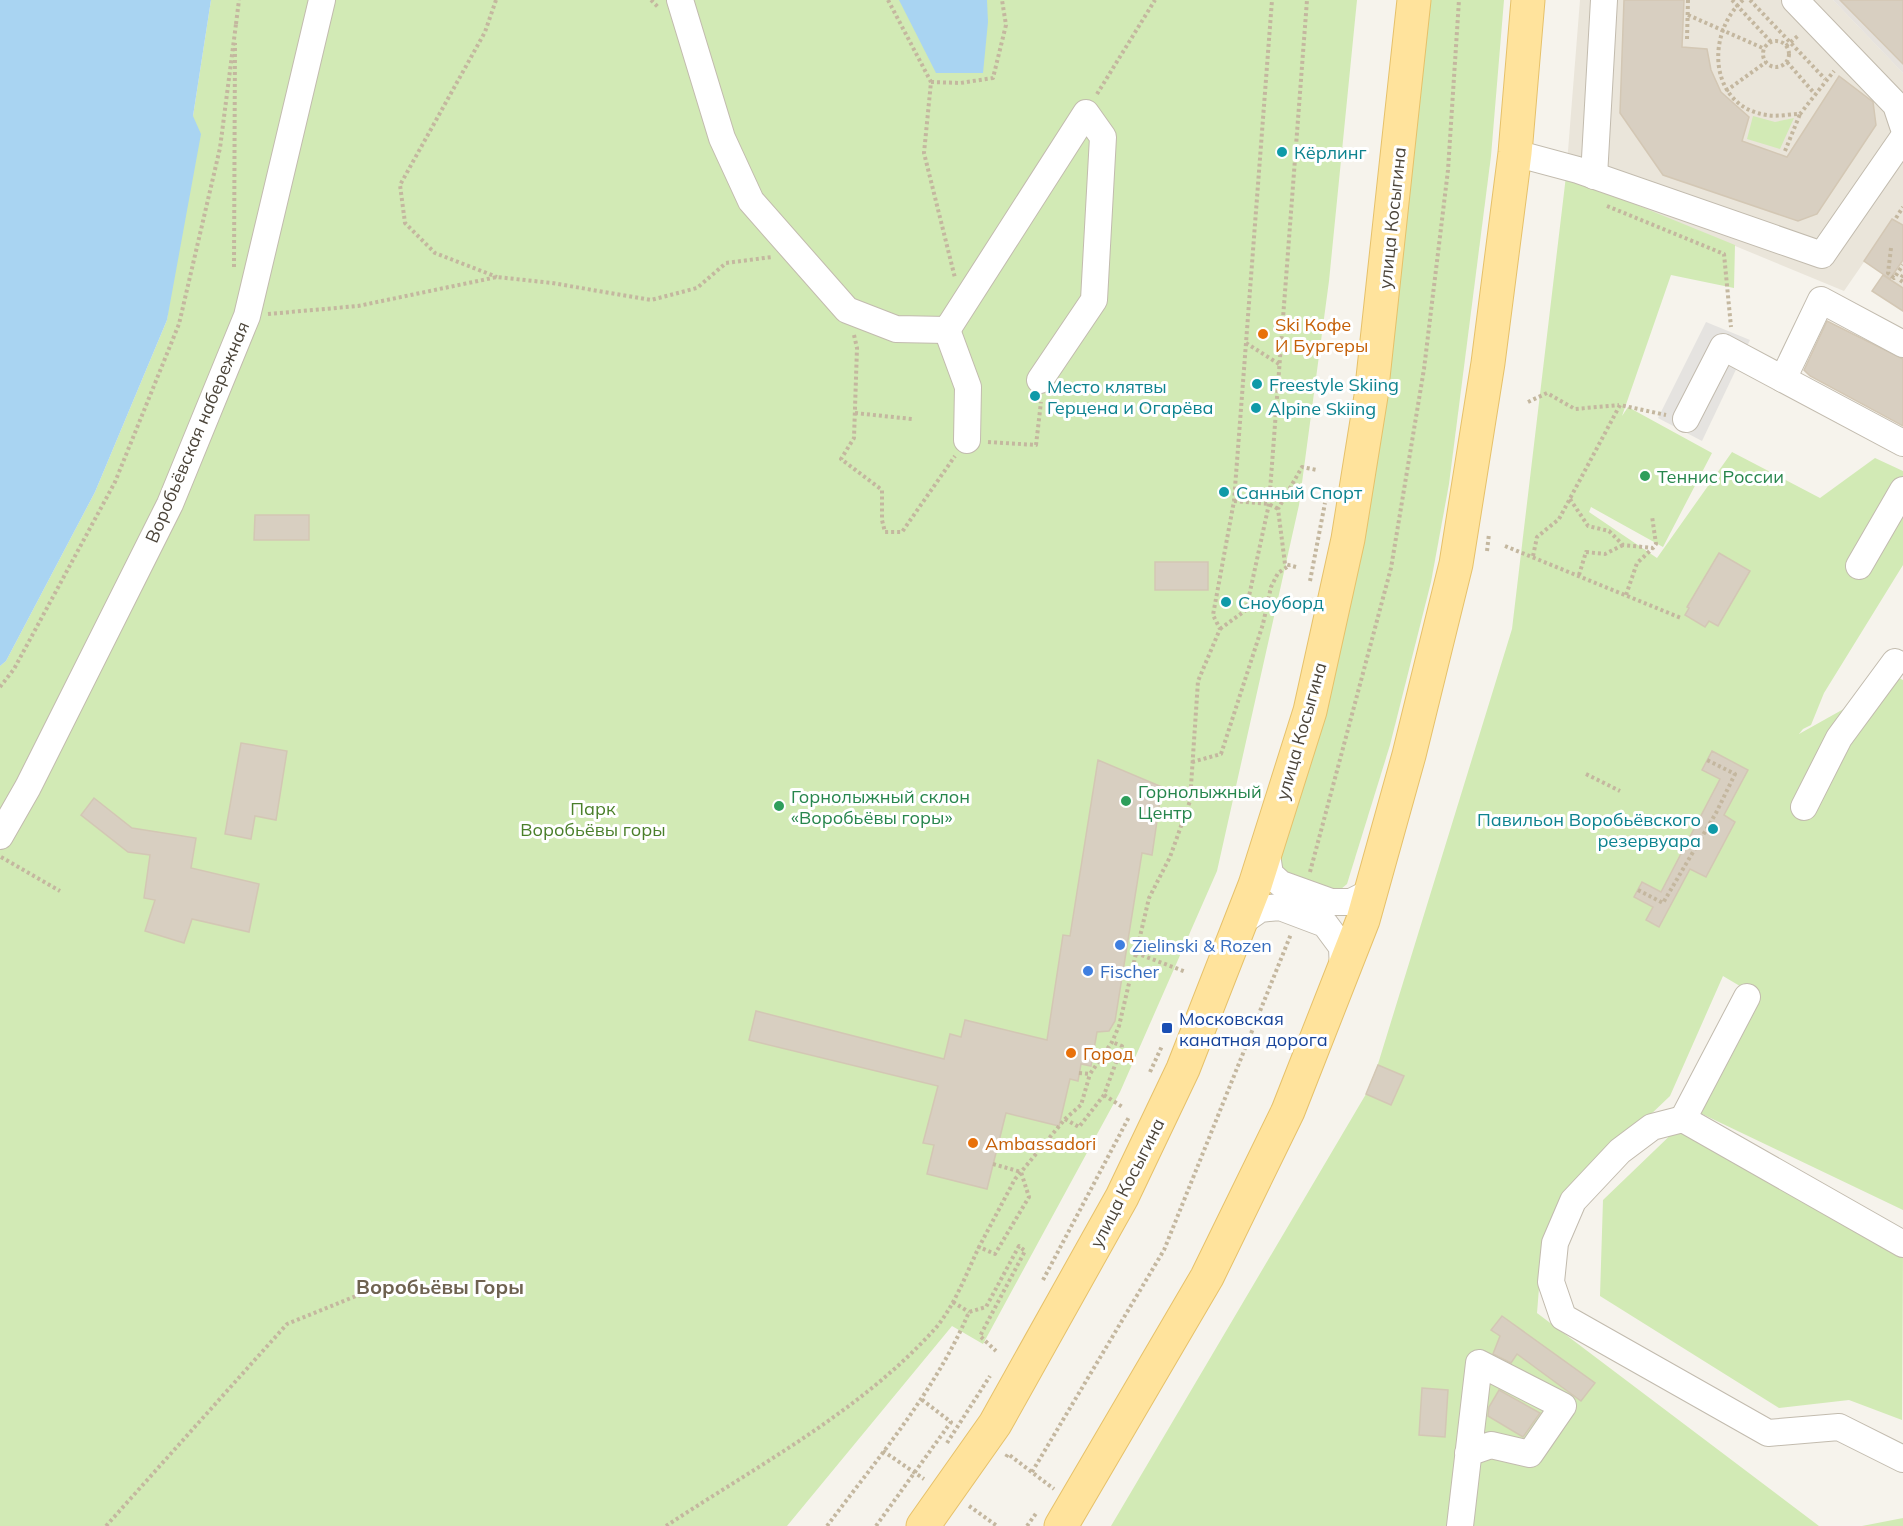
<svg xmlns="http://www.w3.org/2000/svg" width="1903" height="1526" font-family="Mulish,sans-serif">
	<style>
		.residential { fill: #eae5da }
		.industrial { fill: #e6e2dd }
		.green { fill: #d2eab5 }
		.parking { fill: #e5e3e0 }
		.water { fill: #a9d4f2 }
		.building { fill: #d8cfc1; stroke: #d3c7b4; stroke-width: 1.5 }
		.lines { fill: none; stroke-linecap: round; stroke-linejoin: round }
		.minor-casing { stroke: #c2bbae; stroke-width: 28 }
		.major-casing { stroke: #e6c16a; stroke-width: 35 }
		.path { stroke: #c4b79f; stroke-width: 4; stroke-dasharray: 3 3; stroke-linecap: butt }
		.minor { stroke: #fff; stroke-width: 26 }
		.major { stroke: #ffe39c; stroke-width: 33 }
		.culture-dot { fill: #0f9aa8; stroke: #fff; stroke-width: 2 }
		.food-dot { fill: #e8710a; stroke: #fff; stroke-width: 2 }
		.leisure-dot { fill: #2e9e5b; stroke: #fff; stroke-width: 2 }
		.shop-dot { fill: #3f7fe0; stroke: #fff; stroke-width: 2 }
		.transit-dot { fill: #1a4fb4; stroke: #fff; stroke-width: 2 }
		.labels { text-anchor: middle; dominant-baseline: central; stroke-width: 6; stroke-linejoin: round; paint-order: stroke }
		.culture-label { font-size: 18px; fill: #0d838f; stroke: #fff; text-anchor: start }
		.street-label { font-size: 18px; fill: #4b4439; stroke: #fff }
		.food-label { font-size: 18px; fill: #c56008; stroke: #fff; text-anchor: start }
		.leisure-label { font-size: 18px; fill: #27864d; stroke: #fff; text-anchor: start }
		.park-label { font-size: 18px; fill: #4a7f2a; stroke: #fff }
		.shop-label { font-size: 18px; fill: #366cbe; stroke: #fff; text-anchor: start }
		.transit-label { font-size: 18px; fill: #164399; stroke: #fff; text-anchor: start }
		.neighbourhood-label { font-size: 20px; font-weight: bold; fill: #6e6250; stroke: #fff }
	</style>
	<rect width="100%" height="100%" fill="#f6f3ec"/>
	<!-- residential -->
	<path class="residential" d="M1580,0H1833L1903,73V288L1864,262L1844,291L1566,176Z"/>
	<!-- industrial -->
	<path class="industrial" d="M1833,0H1903V73Z"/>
	<!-- green -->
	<g class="green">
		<path d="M211,0H1357L1329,281L1299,505L1217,871L1120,1092L983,1344L952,1326L787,1526H0V666L6,661L95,492L167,320L193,116Z"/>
		<path d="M1427,0H1504L1491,156L1449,484L1431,582L1390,745L1347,884L1335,894L1274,875Z"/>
		<path d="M1753,116L1775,122L1794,118L1780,149L1747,139Z"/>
		<path d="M1566,176L1735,245L1734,288L1671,275L1622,416L1628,407L1712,453L1663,547L1591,507L1589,512L1657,558L1732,452L1820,498L1875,458L1903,471V565L1824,693L1811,725L1803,729L1799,734L1899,678L1903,680V1210L1700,1113L1755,995L1723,976L1670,1096L1579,1183L1542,1251L1537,1313L1819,1526H1111L1366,1094L1378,1064L1512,629Z"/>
		<path d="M1681,1125L1903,1248L1902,1420L1849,1400L1779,1408L1600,1296L1603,1200Z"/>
		<path d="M1903,1518V1526H1862Z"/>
	</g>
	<!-- parking -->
	<path class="parking" d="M1706,322L1750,340L1702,441L1658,418Z"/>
	<!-- water -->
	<g class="water">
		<path d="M0,0H211L193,116L201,134L167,320L95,492L6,661L0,666Z"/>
		<path d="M899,0H987L988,22L983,73H936Z"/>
	</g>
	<!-- building -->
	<g class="building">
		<path d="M1624,0H1684L1682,47L1707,49L1711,70L1721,92L1749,117L1742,141L1787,157L1839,76L1873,102L1876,125L1817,214L1798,221L1663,175L1620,113Z"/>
		<path d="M1840,0H1903V64Z"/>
		<path d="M1892,219L1903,225V260L1890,279L1864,261Z"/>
		<path d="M1883,275L1903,288V311L1872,291Z"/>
		<path d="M1827,321L1903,359V426L1810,376L1804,370Z"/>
		<path d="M255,515H309V540H254Z"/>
		<path d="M1719,553L1750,571L1718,626L1709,621L1705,627L1685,615L1689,608L1687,607Z"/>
		<rect x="1155" y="562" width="53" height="28"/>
		<path d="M241,743L287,751L276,820L255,816L251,839L225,834Z"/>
		<path d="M1712,751L1748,770L1724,815L1735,822L1706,877L1690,869L1659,927L1646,920L1653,907L1634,897L1642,882L1661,892L1720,779L1702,770Z"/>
		<path d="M1098,760L1162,787L1152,855L1142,853L1115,1021L1109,1031L1097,1032L1091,1066L1081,1064L1078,1081L1070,1079L1059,1126L1006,1113L987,1189L927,1174L934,1145L923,1143L938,1086L749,1040L756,1011L944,1059L950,1034L961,1037L965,1020L1047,1040L1063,935L1070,936Z"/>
		<path d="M94,798L132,828L196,838L191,868L259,884L249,932L192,919L184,943L145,931L155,900L144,898L150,855L128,852L81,815Z"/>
		<path d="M1378,1065L1404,1076L1391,1105L1366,1094Z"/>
		<path d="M1502,1316L1595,1383L1581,1401L1517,1354L1511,1363L1493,1354L1500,1336L1491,1330Z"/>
		<path d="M1422,1388L1448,1390L1445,1437L1419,1435Z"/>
		<path d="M1499,1390L1540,1413L1523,1437L1488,1416L1489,1407Z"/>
	</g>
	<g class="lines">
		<defs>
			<g id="minor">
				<path d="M680,0L722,138L751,201L847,310L896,329L947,330L1086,113L1103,137L1094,300L1040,380"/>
				<path d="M1795,0L1896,105L1903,126"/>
				<path d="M1515,153L1578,170L1822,255L1903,138"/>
				<path d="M1594,176L1604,0"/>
				<path d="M947,330L968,387L967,440"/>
				<path d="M1783,379L1821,300L1903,344"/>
				<path d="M1686,419L1723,347L1903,443"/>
				<path d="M1859,566L1903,490"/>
				<path d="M1804,807L1839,738L1895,662"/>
				<path d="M0,836L28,787L170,504L247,316L322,0"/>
				<path d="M1266,849L1270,874L1281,884L1331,902H1351L1371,892"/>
				<path d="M1240,923L1260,909L1280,907L1325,924L1342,947L1343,972"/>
				<path d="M1683,1119L1747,997"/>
				<path d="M1903,1244L1683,1119L1652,1127L1620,1151L1573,1201L1555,1243L1551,1282L1563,1317L1768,1433L1839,1427L1903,1459"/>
				<path d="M1460,1526L1479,1363L1563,1406L1530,1454L1491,1445L1468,1453"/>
			</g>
			<g id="major">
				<path d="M923,1526L995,1424L1122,1197L1183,1069L1255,885L1310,711L1348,539L1371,396L1414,0"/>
				<path d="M1061,1526L1207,1277L1288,1111L1363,920L1409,755L1456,564L1488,363L1515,153L1528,0"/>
			</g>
		</defs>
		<!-- minor casing -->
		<use href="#minor" class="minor-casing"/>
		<!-- major casing -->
		<use href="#major" class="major-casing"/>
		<!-- path -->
		<g class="path">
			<path d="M496,0L485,32L400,185L405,223L435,253L497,277"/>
			<path d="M651,0L659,8"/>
			<path d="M888,0L931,82L924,153L955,278"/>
			<path d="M1732,0L1771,42"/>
			<path d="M1743,0C1705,34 1709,107 1767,115C1777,117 1790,114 1800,114L1834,71"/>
			<path d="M1750,0L1825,79"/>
			<path d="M1688,15L1765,49"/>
			<path d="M236,24L239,0"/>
			<path d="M1687,39L1688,0"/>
			<circle cx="1776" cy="54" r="13"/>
			<path d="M1786,46L1799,35"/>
			<path d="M1787,62L1814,93"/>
			<path d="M931,82L960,83L993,78L1006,25L1002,0"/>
			<path d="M1726,91L1766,62"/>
			<path d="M1097,94L1155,0"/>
			<path d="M1785,151L1800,114"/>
			<path d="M1607,206L1724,254L1731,327"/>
			<path d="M1896,218L1903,207"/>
			<path d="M1891,248L1888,273L1894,278L1903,265"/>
			<path d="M234,267L235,43"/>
			<path d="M1903,275L1900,280L1903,282"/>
			<path d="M268,314L358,306L497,277L552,283L651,300L697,288L726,263L772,257"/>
			<path d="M854,335L857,348L854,438L841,459L882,490V520L885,532H902L955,456"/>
			<path d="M1246,343L1279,364"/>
			<path d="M1528,402L1547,393L1575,409L1619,405"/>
			<path d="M855,413L912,419"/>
			<path d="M988,442L1036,445L1041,402"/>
			<path d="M1570,499L1588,526L1609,531L1623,545L1653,548L1656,544L1652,516"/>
			<path d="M1234,501L1269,504L1278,509"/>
			<path d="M1505,546L1681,618"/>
			<path d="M1487,551L1489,534"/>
			<path d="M1533,556L1537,537L1559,519L1620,405L1666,415"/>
			<path d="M1296,567L1285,564L1278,509L1302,467L1317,470"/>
			<path d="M1579,575L1586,552L1605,554L1623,545"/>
			<path d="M1310,581L1325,503"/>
			<path d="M1626,595L1637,563L1652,549"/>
			<path d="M1220,629L1246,610L1269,504L1307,0"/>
			<path d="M0,687L14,669L115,482L179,324L220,148L236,24"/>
			<path d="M1192,762L1221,754L1263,624L1271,587L1278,573L1290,565"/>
			<path d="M1586,774L1620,791"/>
			<path d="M1,857L60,891"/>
			<path d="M1310,872L1391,568L1424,369L1448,170L1459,0"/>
			<path d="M1638,890L1663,903L1716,813L1735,774L1707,760"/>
			<path d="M1136,953L1186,972"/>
			<path d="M1150,1072L1162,1046"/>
			<path d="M1079,1073L1090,1074L1112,1042L1119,1026L1149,898L1170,857L1190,801L1198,681L1220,629L1213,615L1234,501L1272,0"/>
			<path d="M1104,1095L1124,1108"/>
			<path d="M1065,1119L1079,1127L1104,1095L1122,1046L1112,1042"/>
			<path d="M993,1164L1021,1172L1029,1197L995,1254L979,1247L1015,1179L1021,1172L1065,1119L1081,1105L1090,1074"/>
			<path d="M1043,1280L1129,1117"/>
			<path d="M953,1302L969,1312"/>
			<path d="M947,1443L990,1376"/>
			<path d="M883,1451L924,1479"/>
			<path d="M1006,1457L1008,1454L1054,1489"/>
			<path d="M1032,1472L1164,1250L1291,934"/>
			<path d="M969,1506L997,1526"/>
			<path d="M106,1526L287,1324L356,1296L388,1292"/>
			<path d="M666,1526C757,1466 859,1412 933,1331C954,1308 966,1274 979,1247"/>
			<path d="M827,1526C878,1458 936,1390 969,1312L986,1307L1019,1246L1025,1251L980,1336L996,1351"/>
			<path d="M876,1526L951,1422L921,1399"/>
			<path d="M1027,1526L1037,1512"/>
		</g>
		<!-- minor -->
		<use href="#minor" class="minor"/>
		<!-- major -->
		<use href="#major" class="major"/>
	</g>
	<!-- markers -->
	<g class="culture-dot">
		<circle cx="1282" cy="152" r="6"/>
		<circle cx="1257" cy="384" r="6"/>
		<circle cx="1035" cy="396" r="6"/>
		<circle cx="1256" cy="408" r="6"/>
		<circle cx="1224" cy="492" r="6"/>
		<circle cx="1226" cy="602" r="6"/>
		<circle cx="1713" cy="829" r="6"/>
	</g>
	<g class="food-dot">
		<circle cx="1263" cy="334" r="6"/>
		<circle cx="1071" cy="1053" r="6"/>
		<circle cx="973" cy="1143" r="6"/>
	</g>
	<g class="leisure-dot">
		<circle cx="1645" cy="476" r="6"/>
		<circle cx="1126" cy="801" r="6"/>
		<circle cx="779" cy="806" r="6"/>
	</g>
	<g class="shop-dot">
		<circle cx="1120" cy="945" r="6"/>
		<circle cx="1088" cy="971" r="6"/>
	</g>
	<rect class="transit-dot" x="1161" y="1022" width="12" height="12" rx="3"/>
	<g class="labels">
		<!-- culture labels -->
		<g class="culture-label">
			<text x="1294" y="152">Кёрлинг</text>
			<text x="1269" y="384">Freestyle Skiing</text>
			<text x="1047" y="386">Место клятвы<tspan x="1047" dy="21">Герцена и Огарёва</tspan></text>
			<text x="1268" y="408">Alpine Skiing</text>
			<text x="1236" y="492">Санный Спорт</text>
			<text x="1238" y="602">Сноуборд</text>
			<text x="1701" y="819" text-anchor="end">Павильон Воробьёвского<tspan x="1701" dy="21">резервуара</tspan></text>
		</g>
		<!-- street labels -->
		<g class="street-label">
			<text transform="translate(1392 218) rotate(-84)">улица Косыгина</text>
			<text transform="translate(197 432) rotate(-67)">Воробьёвская набережная</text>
			<text transform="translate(1301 731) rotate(-74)">улица Косыгина</text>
			<text transform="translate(1127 1183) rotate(-63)">улица Косыгина</text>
		</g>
		<!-- food labels -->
		<g class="food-label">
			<text x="1275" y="324">Ski Кофе<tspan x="1275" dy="21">И Бургеры</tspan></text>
			<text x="1083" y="1053">Город</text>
			<text x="985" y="1143">Ambassadori</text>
		</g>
		<!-- leisure labels -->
		<g class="leisure-label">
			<text x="1657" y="476">Теннис России</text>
			<text x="1138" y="791">Горнолыжный<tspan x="1138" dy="21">Центр</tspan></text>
			<text x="791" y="796">Горнолыжный склон<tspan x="791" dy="21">«Воробьёвы горы»</tspan></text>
		</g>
		<!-- park labels -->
		<g class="park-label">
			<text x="593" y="808">Парк<tspan x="593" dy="21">Воробьёвы горы</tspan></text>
		</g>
		<!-- shop labels -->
		<g class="shop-label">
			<text x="1132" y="945">Zielinski &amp; Rozen</text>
			<text x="1100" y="971">Fischer</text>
		</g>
		<!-- transit labels -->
		<g class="transit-label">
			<text x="1179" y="1018">Московская<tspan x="1179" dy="21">канатная дорога</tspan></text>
		</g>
		<!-- neighbourhood labels -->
		<g class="neighbourhood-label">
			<text x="440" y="1286">Воробьёвы Горы</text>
		</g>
	</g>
</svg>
